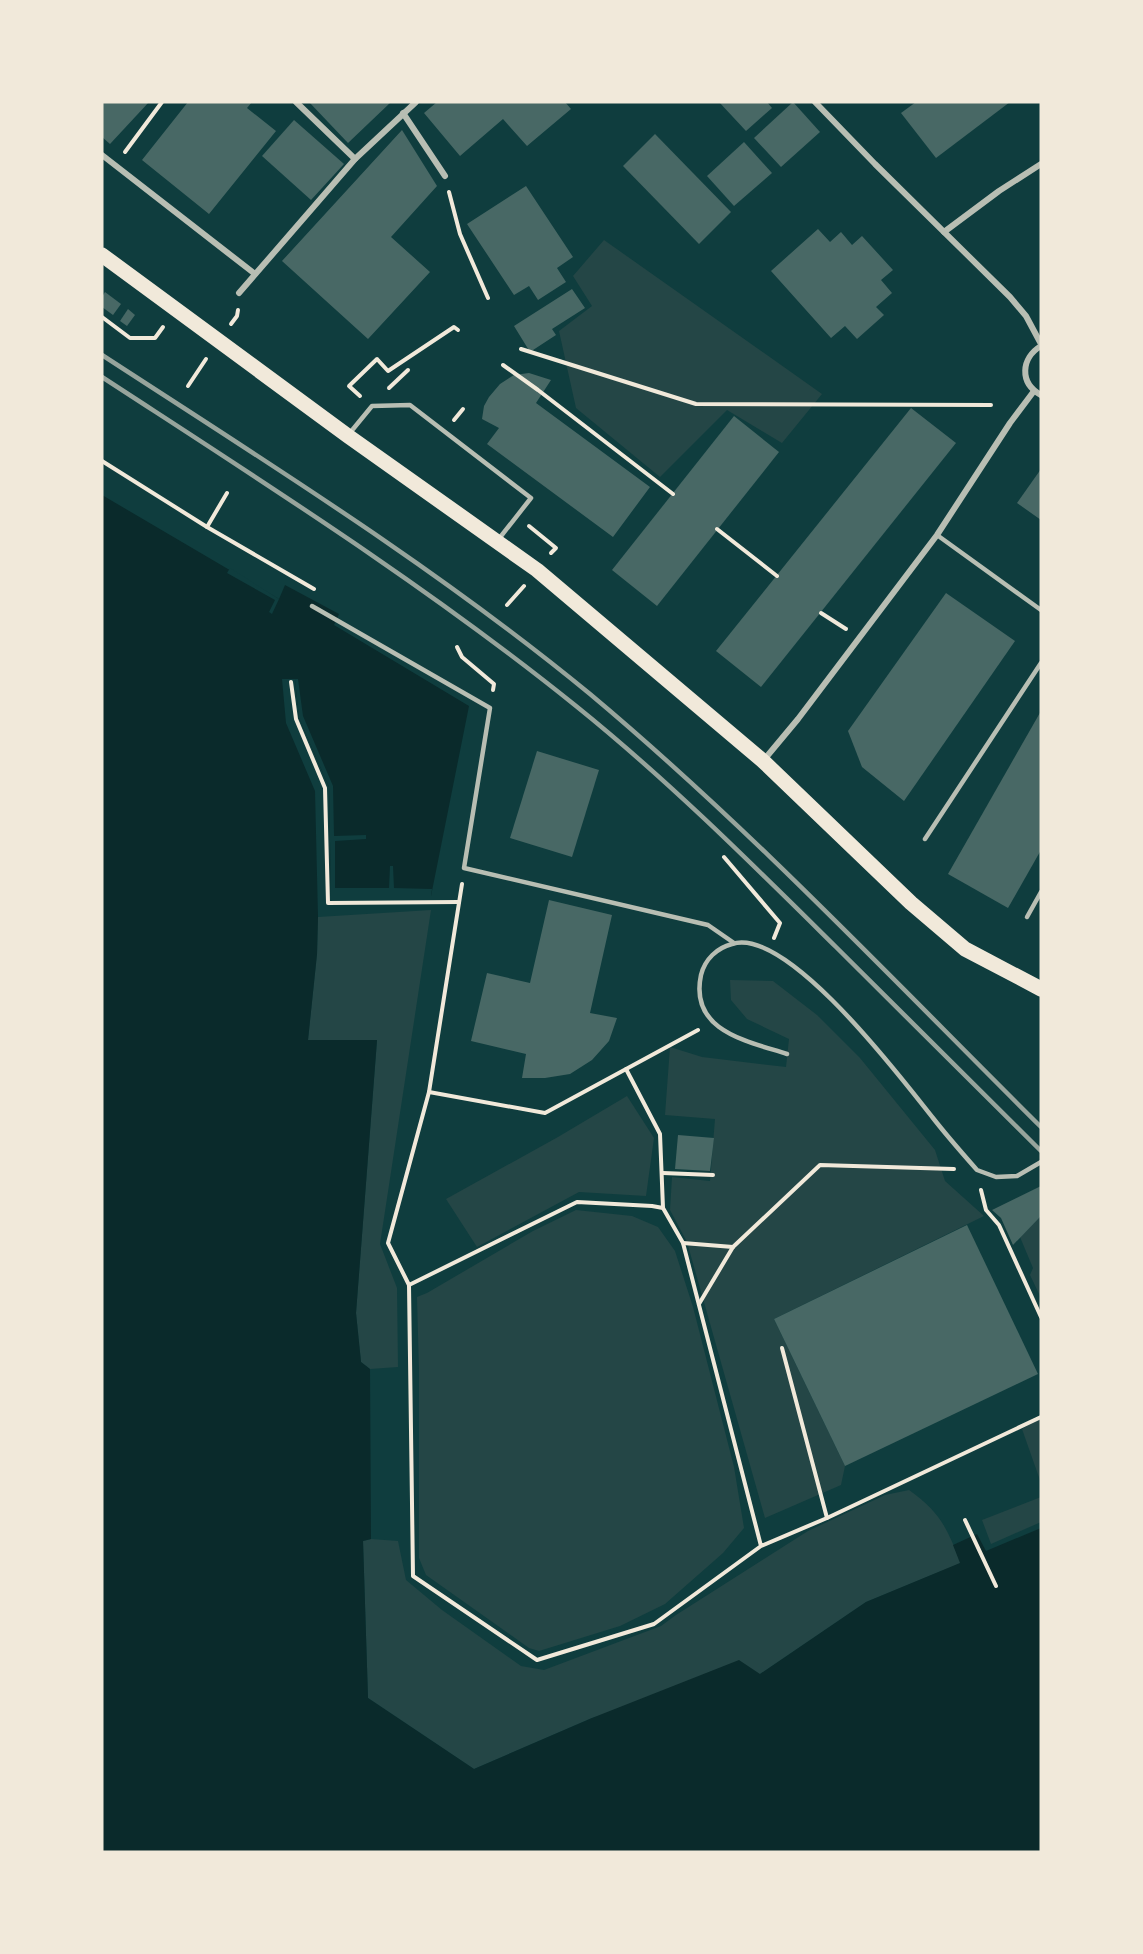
<svg xmlns="http://www.w3.org/2000/svg" width="1143" height="1954" font-family="'Work Sans',sans-serif">
	<style>
		.green { fill: #244646 }
		.water { fill: #0a2a2b }
		.pier { fill: #0f3d3e }
		.building { fill: #486865 }
		.lines { fill: none; stroke-linecap: round; stroke-linejoin: round }
		.path { stroke: #f1e9da; stroke-width: 4 }
		.service { stroke: #b8beb3; stroke-width: 4.5 }
		.minor { stroke: #b8beb3; stroke-width: 6 }
		.primary { stroke: #f1e9da; stroke-width: 15 }
		.rail { stroke: #97a49c; stroke-width: 4.5 }
	</style>
	<rect width="100%" height="100%" fill="#0f3d3e"/>
	<!-- green -->
	<g class="green">
		<path d="M604,240L822,394L782,443L727,410L660,477L576,408L559,331L592,306L573,276Z"/>
		<path d="M431,910L380,1244L397,1288L398,1367L370,1369L361,1362L356,1313L377,1041L308,1040L317,954L318,917Z"/>
		<path d="M730,980L773,981L817,1015L860,1058L935,1150L945,1181L984,1216L774,1319L845,1466L841,1485L765,1518L687,1242L670,1210L672,1177L710,1181L715,1119L665,1115L670,1047L702,1057L786,1067L789,1039L747,1019L731,1000Z"/>
		<path d="M627,1096L654,1138L646,1196L579,1192L477,1247L446,1199L558,1137Z"/>
		<path d="M576,1210L632,1216L658,1227L675,1251L693,1307L734,1467L744,1528L723,1553L665,1604L620,1626L539,1651L529,1648L426,1575L419,1558V1371L417,1297L427,1293L533,1231Z"/>
		<path d="M1041,1216V1298L1030,1275L1033,1268L1020,1237Z"/>
		<path d="M1041,1417V1483L1022,1429Z"/>
		<path d="M909,1490C941,1513 946,1527 961,1563L866,1602L760,1674L592,1718L474,1769L368,1698L363,1541L371,1539L398,1541L406,1580L442,1610L521,1666L544,1670L661,1626L676,1615L808,1531L885,1495Z"/>
		<path d="M1041,1497V1522L991,1544L982,1520Z"/>
	</g>
	<!-- water -->
	<path class="water" d="M102,495L279,599L285,585L339,614L334,625L469,706L431,896H331L329,787L299,718L295,679H282L286,723L315,791L318,917L317,954L308,1040H377L356,1313L361,1362L370,1369L371,1539L363,1541L368,1698L474,1769L592,1718L739,1660L760,1674L866,1602L960,1563L953,1545L977,1534L986,1551L1041,1528V1852H102Z"/>
	<!-- pier -->
	<g class="pier">
		<path d="M230,568L279,599L272,614L269,612L275,600L227,573Z"/>
		<path d="M295,679H298L303,716L333,786L334,836L366,835V839L335,841V888H389L390,866H393L394,888L432,889L431,896H331L329,787L299,718Z"/>
	</g>
	<!-- building -->
	<g class="building">
		<path d="M102,102H149L110,144L102,137Z"/>
		<path d="M188,102H252L247,108L276,131L209,214L142,160Z"/>
		<path d="M309,102H391L348,143Z"/>
		<path d="M437,102H565L571,109L527,146L503,119L460,156L424,113Z"/>
		<path d="M719,102H767L772,108L746,131Z"/>
		<path d="M793,102L820,132L781,167L754,138Z"/>
		<path d="M916,102H1010L936,158L901,113Z"/>
		<path d="M294,120L344,164L311,200L262,156Z"/>
		<path d="M402,130L437,186L391,237L430,272L368,339L282,261Z"/>
		<path d="M655,134L731,212L699,244L623,166Z"/>
		<path d="M744,142L772,173L734,206L707,176Z"/>
		<path d="M526,186L573,257L557,268L566,282L538,300L529,286L514,295L467,224Z"/>
		<path d="M818,229L830,242L841,232L852,245L862,236L893,270L881,280L892,293L876,307L884,315L857,339L845,326L831,338L771,271Z"/>
		<path d="M572,289L585,308L552,329L556,335L530,352L514,326Z"/>
		<path d="M105,292L121,304L113,315L102,307V297Z"/>
		<path d="M128,309L135,315L127,326L120,321Z"/>
		<path d="M529,373L551,380L536,403L650,487L613,537L487,444L499,428L482,419L484,406L489,397L500,384L514,375Z"/>
		<path d="M911,408L956,443L761,687L716,651Z"/>
		<path d="M734,416L779,452L657,606L612,570Z"/>
		<path d="M1041,469V520L1017,503Z"/>
		<path d="M946,593L1015,641L904,801L862,767L848,731Z"/>
		<path d="M1041,711V850L1008,908L948,874Z"/>
		<path d="M537,751L599,770L572,857L510,838Z"/>
		<path d="M549,900L612,915L590,1013L617,1018L609,1041L592,1060L570,1074L545,1078H522L526,1054L471,1041L487,973L530,983Z"/>
		<path d="M678,1135L714,1138L710,1171L675,1169Z"/>
		<path d="M1041,1186V1216L1013,1245L1001,1218L992,1210Z"/>
		<path d="M967,1225L1038,1374L845,1466L774,1319Z"/>
	</g>
	<g class="lines">
		<!-- path -->
		<g class="path">
			<path d="M125,152L162,102"/>
			<path d="M449,192L460,234L488,298"/>
			<path d="M102,317L130,338H155L163,327"/>
			<path d="M231,324L237,316L238,310"/>
			<path d="M521,349L696,404L991,405"/>
			<path d="M503,365L538,390L673,494"/>
			<path d="M188,386L206,359"/>
			<path d="M389,388L408,370"/>
			<path d="M360,396L349,386L377,359L388,371L454,327L458,330"/>
			<path d="M454,420L463,409"/>
			<path d="M102,461L207,527L314,589"/>
			<path d="M529,526L556,548L551,553"/>
			<path d="M207,527L227,493"/>
			<path d="M717,529L777,576"/>
			<path d="M507,605L524,586"/>
			<path d="M821,613L846,629"/>
			<path d="M457,647L462,657L494,684L493,690"/>
			<path d="M291,682L296,719L325,788L328,903L459,902"/>
			<path d="M724,857L780,923L774,938"/>
			<path d="M626,1069L660,1134L663,1208"/>
			<path d="M429,1092L545,1113L698,1030"/>
			<path d="M663,1173L713,1175"/>
			<path d="M981,1190L986,1210L999,1225L1041,1317"/>
			<path d="M683,1243L733,1247"/>
			<path d="M409,1285L388,1243L429,1092L462,884"/>
			<path d="M699,1304L733,1247L820,1165L954,1169"/>
			<path d="M782,1348L827,1518"/>
			<path d="M965,1520L996,1586"/>
			<path d="M761,1546L683,1243L663,1208L652,1206L577,1202L409,1285L413,1576L537,1660L654,1624L761,1546L827,1518L1041,1417"/>
		</g>
		<!-- service -->
		<g class="service">
			<path d="M349,434L372,406L410,405L531,498L498,540"/>
			<path d="M937,535L1041,610"/>
			<path d="M312,606L490,708L464,868L708,925L734,943"/>
			<path d="M925,839L1041,663"/>
			<path d="M1027,917L1041,892"/>
			<path d="M787,1054C747,1041 689,1031 701,975C705,959 717,948 732,944C787,926 901,1078 933,1118C947,1136 962,1153 977,1170L996,1177L1017,1176L1041,1162"/>
		</g>
		<!-- minor -->
		<g class="minor">
			<path d="M296,102L355,159"/>
			<path d="M815,102L875,164L1010,297L1026,316L1041,344"/>
			<path d="M403,113L445,176"/>
			<path d="M102,155L255,274"/>
			<path d="M944,232L999,191L1041,164"/>
			<path d="M239,293L355,159L416,102"/>
			<path d="M1041,346C1021,358 1019,383 1041,395"/>
			<path d="M763,761L798,719L937,535L1010,423L1034,391"/>
		</g>
		<!-- primary -->
		<path class="primary" d="M102,255L348,436L537,570L763,761L911,903L965,949L1041,989"/>
		<!-- rail -->
		<g class="rail">
			<path d="M102,355C268,463 437,568 590,694C750,828 893,980 1041,1127"/>
			<path d="M102,377C263,482 426,585 576,706C668,780 752,864 836,947C905,1015 973,1083 1041,1151"/>
		</g>
	</g>
	<!-- border -->
	<rect width="1143" height="1954" fill="none" stroke="#f1e9da" stroke-width="207"/>
</svg>
